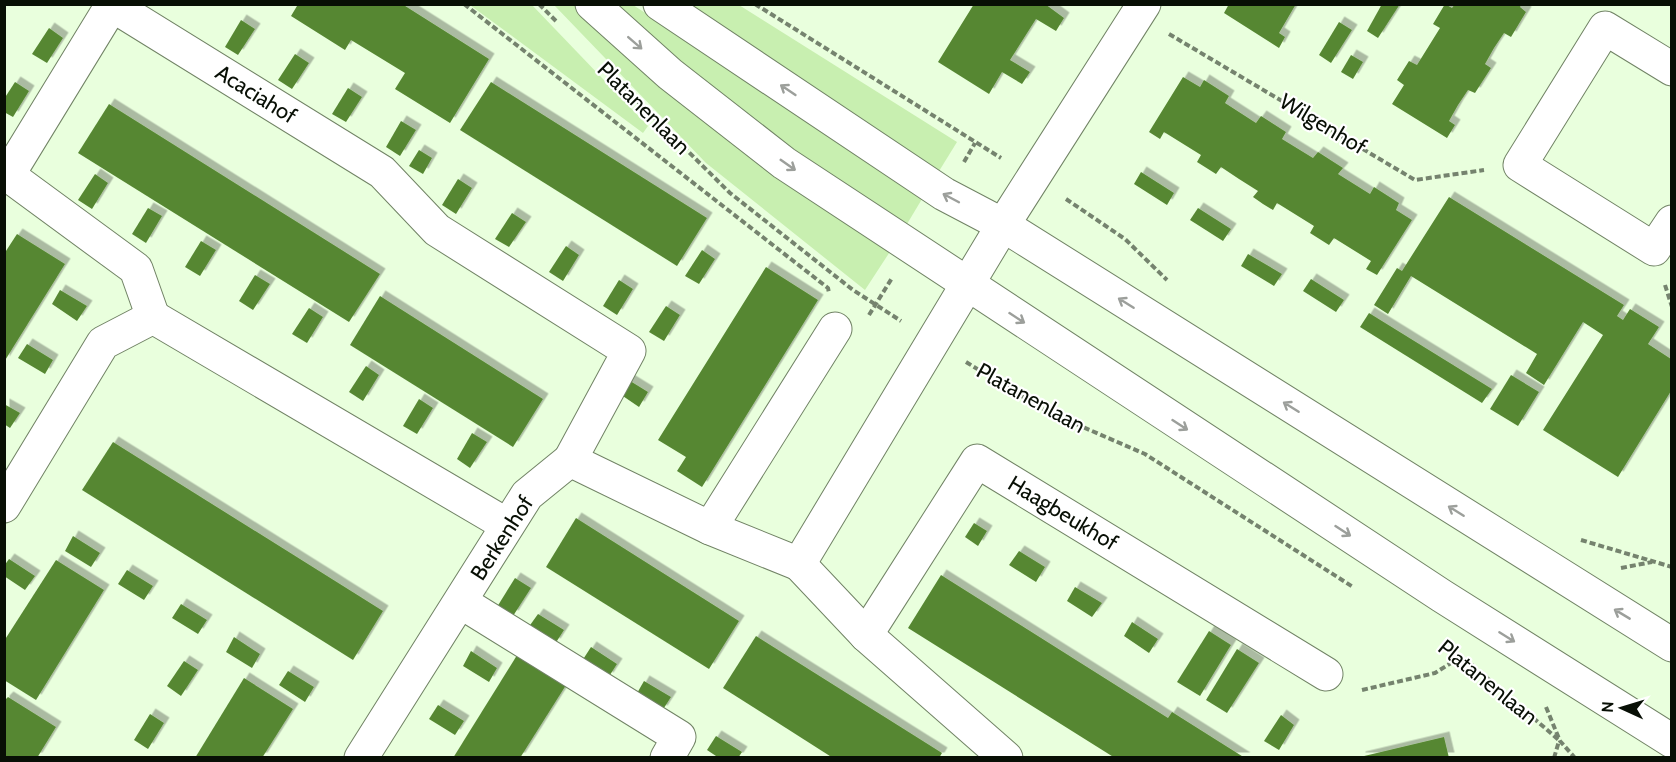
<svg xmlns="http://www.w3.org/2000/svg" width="1676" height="762" font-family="Cabin,sans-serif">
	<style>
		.green { fill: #c8efb0 }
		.building { fill: #578733; filter: url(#shadow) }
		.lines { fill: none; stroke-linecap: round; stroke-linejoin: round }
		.minor-casing { stroke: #718365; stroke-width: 35 }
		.path { stroke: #75836e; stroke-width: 4; stroke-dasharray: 6 3; stroke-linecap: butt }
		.minor { stroke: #fff; stroke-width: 33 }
		.oneway { stroke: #9c9f9b }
		.labels { text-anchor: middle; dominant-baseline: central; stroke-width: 4.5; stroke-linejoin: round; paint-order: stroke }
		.street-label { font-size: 22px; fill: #080f05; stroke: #fff }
	</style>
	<defs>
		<filter id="shadow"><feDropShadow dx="5.5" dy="-5.5" stdDeviation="0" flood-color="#0004"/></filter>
	</defs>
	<rect width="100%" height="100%" fill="#e9ffdd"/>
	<!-- green -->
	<g class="green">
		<path d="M470,5H532L648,126L643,133Z"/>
		<path d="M554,5H575L596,25L893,247L865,290L706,163Z"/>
		<path d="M607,5H633L925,194L904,229L794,157Z"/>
		<path d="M671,5H739L957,142L936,176Z"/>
	</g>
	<!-- building -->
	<g class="building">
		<path d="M295,4H402L489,59L450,123L395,89L405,73L351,40L345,50L291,16L297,6Z"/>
		<path d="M974,4H1045L1064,18L1056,31L1036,19L1010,60L1030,72L1022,84L1002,72L989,94L938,62Z"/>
		<path d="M1229,4H1296L1279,33L1285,37L1279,48L1224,13Z"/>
		<path d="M1382,4H1400L1378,38L1367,31Z"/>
		<path d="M1445,4L1452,8L1455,4H1522L1520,7L1526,12L1511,37L1504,33L1494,48L1485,64L1491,68L1475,93L1468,90L1458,105L1449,121L1455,125L1447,138L1392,104L1404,85L1397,80L1409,61L1417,65L1440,28L1433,24Z"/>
		<path d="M241,20L255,29L238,55L225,47Z"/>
		<path d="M1339,22L1352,30L1331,63L1319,55Z"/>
		<path d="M49,28L63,38L47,63L32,54Z"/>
		<path d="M295,54L309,63L292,89L278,80Z"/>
		<path d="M1351,55L1363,62L1353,79L1341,72Z"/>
		<path d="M1183,77L1200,87L1204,80L1229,96L1225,103L1256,123L1261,116L1286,132L1282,139L1313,158L1318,152L1343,168L1338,174L1370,194L1374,187L1399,203L1396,210L1412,220L1377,275L1366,269L1371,261L1334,238L1329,245L1310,233L1314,226L1277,203L1273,210L1263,204L1253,197L1258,191L1239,179L1221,167L1216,174L1197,162L1201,155L1164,132L1160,139L1149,132Z"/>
		<path d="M15,82L29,91L13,117L4,112V99Z"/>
		<path d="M491,82L707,218L677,266L460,130Z"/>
		<path d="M348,88L362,97L346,122L332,114Z"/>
		<path d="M109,104L380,274L349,322L78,153Z"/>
		<path d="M401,121L416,130L400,156L386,147Z"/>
		<path d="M419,150L432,158L423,174L409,166Z"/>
		<path d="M1141,172L1174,193L1167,205L1134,184Z"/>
		<path d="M95,174L108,183L92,209L78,200Z"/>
		<path d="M458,179L472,188L456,214L442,205Z"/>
		<path d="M1449,197L1624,305L1617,316L1623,320L1630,309L1659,327L1648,344L1671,359V391L1618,477L1543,430L1603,335L1583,322L1544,385L1526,373L1537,354L1411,276L1388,314L1374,305L1397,268L1402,271Z"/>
		<path d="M148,208L162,216L146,243L132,234Z"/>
		<path d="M1198,208L1231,229L1223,241L1190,220Z"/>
		<path d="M512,213L526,222L509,247L495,239Z"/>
		<path d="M17,234L65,264L4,362V254Z"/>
		<path d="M201,241L216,250L200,276L185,267Z"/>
		<path d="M566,246L579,255L563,281L549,272Z"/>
		<path d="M702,250L715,259L699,284L685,276Z"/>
		<path d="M1248,254L1282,274L1274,286L1241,266Z"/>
		<path d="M766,267L818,300L702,487L677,471L686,457L658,440Z"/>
		<path d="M255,275L270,284L253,310L239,301Z"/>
		<path d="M1311,279L1344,300L1336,312L1303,291Z"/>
		<path d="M619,280L633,289L617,315L603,306Z"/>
		<path d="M60,290L87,306L77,321L52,304Z"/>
		<path d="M380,296L543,399L513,447L350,345Z"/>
		<path d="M666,306L680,315L664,341L649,332Z"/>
		<path d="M309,308L323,317L307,343L292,334Z"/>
		<path d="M1369,313L1492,389L1482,403L1360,327Z"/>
		<path d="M27,344L53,360L45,374L18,358Z"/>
		<path d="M366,366L379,375L363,401L349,392Z"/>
		<path d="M1511,375L1539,392L1518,426L1490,409Z"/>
		<path d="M622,376L648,392L639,407L614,390Z"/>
		<path d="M419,399L433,408L417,434L403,426Z"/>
		<path d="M4,404L20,413L10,428L4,424Z"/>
		<path d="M472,433L487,442L470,468L457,459Z"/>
		<path d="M113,442L383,611L353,660L82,490Z"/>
		<path d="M576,518L739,621L709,669L546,567Z"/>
		<path d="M974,523L987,531L978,546L965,537Z"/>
		<path d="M73,536L100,553L91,567L65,551Z"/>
		<path d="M1019,551L1045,567L1036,582L1009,565Z"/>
		<path d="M9,559L35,576L25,590L4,576V566Z"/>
		<path d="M56,560L104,590L36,700L4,680V641Z"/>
		<path d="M127,570L153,586L144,600L118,584Z"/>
		<path d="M941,575L1168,718L1172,712L1245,758H1115L908,628Z"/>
		<path d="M515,578L531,588L513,616L497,607Z"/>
		<path d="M1075,587L1102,603L1092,617L1067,601Z"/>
		<path d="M181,604L207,620L198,634L172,618Z"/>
		<path d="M538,614L564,630L555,644L528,628Z"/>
		<path d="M1132,622L1158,639L1149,653L1124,636Z"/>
		<path d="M1209,631L1231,645L1200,696L1177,682Z"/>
		<path d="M756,636L942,753L939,758H833L723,688Z"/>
		<path d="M234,637L260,654L252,668L226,652Z"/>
		<path d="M591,647L617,664L608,678L582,661Z"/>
		<path d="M1237,649L1259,663L1227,713L1206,700Z"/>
		<path d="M471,651L497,668L489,682L463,666Z"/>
		<path d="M519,652L568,682L520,758H453Z"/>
		<path d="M184,661L198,670L181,696L167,686Z"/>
		<path d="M288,671L314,687L305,702L279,685Z"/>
		<path d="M244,678L293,709L262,758H195Z"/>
		<path d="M644,681L671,697L662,711L636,695Z"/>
		<path d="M8,697L56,727L37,758H4V701Z"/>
		<path d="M438,705L464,721L455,735L429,719Z"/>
		<path d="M150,714L164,723L148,749L134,740Z"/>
		<path d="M1281,715L1294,725L1279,750L1264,741Z"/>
		<path d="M716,736L742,752L738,758H719L707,750Z"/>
		<path d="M1444,737L1449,758H1360V757Z"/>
	</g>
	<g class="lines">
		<defs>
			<g id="minor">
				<path d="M592,4L670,74L784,163L1442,596L1672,741"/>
				<path d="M660,4L944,194L1003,225L1672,645"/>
				<path d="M1672,69L1605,28L1520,165L1654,249L1672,222"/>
				<path d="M153,317L136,269L8,175L112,5L382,172L437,230L629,351L570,460"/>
				<path d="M4,506L103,343L153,317L507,525"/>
				<path d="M710,528L835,329"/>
				<path d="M799,564L866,635L1006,758"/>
				<path d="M461,602L679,737L667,758"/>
				<path d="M866,635L977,461L1326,674"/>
				<path d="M361,758L527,495L570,460L710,528L799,564L1003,225L1144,4"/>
			</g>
		</defs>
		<!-- minor casing -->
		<use href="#minor" class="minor-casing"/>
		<!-- path -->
		<g class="path">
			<path d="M464,4L828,288L829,293"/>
			<path d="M539,4L558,23"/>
			<path d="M755,4L1001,158"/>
			<path d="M1169,34L1415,180L1484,170"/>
			<path d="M619,83L730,193L853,290L901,321"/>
			<path d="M964,162L975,143"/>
			<path d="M1066,199L1125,239L1167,280"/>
			<path d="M1665,285L1672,307"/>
			<path d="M869,315L892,278"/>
			<path d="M966,362L1046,411L1145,454L1353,587"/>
			<path d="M1581,540L1672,567"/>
			<path d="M1621,568L1652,562"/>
			<path d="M1465,659L1560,741"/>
			<path d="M1362,690L1435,673L1462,656"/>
			<path d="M1546,707L1560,741L1575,758"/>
			<path d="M1554,758L1559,741"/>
		</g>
		<!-- minor -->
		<use href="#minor" class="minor"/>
	</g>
	<!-- one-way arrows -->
	<defs><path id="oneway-shaft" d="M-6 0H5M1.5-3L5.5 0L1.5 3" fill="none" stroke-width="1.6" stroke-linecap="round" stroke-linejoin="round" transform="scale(1.5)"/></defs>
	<g class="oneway">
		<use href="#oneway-shaft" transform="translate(635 43) rotate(41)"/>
		<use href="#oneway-shaft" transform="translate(788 90) rotate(-146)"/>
		<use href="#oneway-shaft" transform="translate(788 165) rotate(35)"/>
		<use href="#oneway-shaft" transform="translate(951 198) rotate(-152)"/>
		<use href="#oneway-shaft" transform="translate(1126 303) rotate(-148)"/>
		<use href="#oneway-shaft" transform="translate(1017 318) rotate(33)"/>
		<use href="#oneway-shaft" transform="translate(1291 407) rotate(-148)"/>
		<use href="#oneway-shaft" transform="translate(1180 425) rotate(33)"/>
		<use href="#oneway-shaft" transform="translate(1456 511) rotate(-148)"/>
		<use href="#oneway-shaft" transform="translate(1343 531) rotate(33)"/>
		<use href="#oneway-shaft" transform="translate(1622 614) rotate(-149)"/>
		<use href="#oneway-shaft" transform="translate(1507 637) rotate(32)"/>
	</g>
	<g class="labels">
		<!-- street labels -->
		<g class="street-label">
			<text transform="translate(256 94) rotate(32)">Acaciahof</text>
			<text transform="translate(644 108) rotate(45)">Platanenlaan</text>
			<text transform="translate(1323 124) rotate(31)">Wilgenhof</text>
			<text transform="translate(1031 398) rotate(29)">Platanenlaan</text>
			<text transform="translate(1063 513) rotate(31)">Haagbeukhof</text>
			<text transform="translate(502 538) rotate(-57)">Berkenhof</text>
			<text transform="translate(1488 682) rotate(39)">Platanenlaan</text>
		</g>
	</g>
	<!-- border -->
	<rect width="1676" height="762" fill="none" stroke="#080f05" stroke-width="12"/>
	<!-- north arrow -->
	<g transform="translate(1622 708) rotate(274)" stroke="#ffffff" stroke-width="4.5" paint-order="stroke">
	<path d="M0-4.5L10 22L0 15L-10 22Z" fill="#080f05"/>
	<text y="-9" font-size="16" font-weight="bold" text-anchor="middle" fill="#080f05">N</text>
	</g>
</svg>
